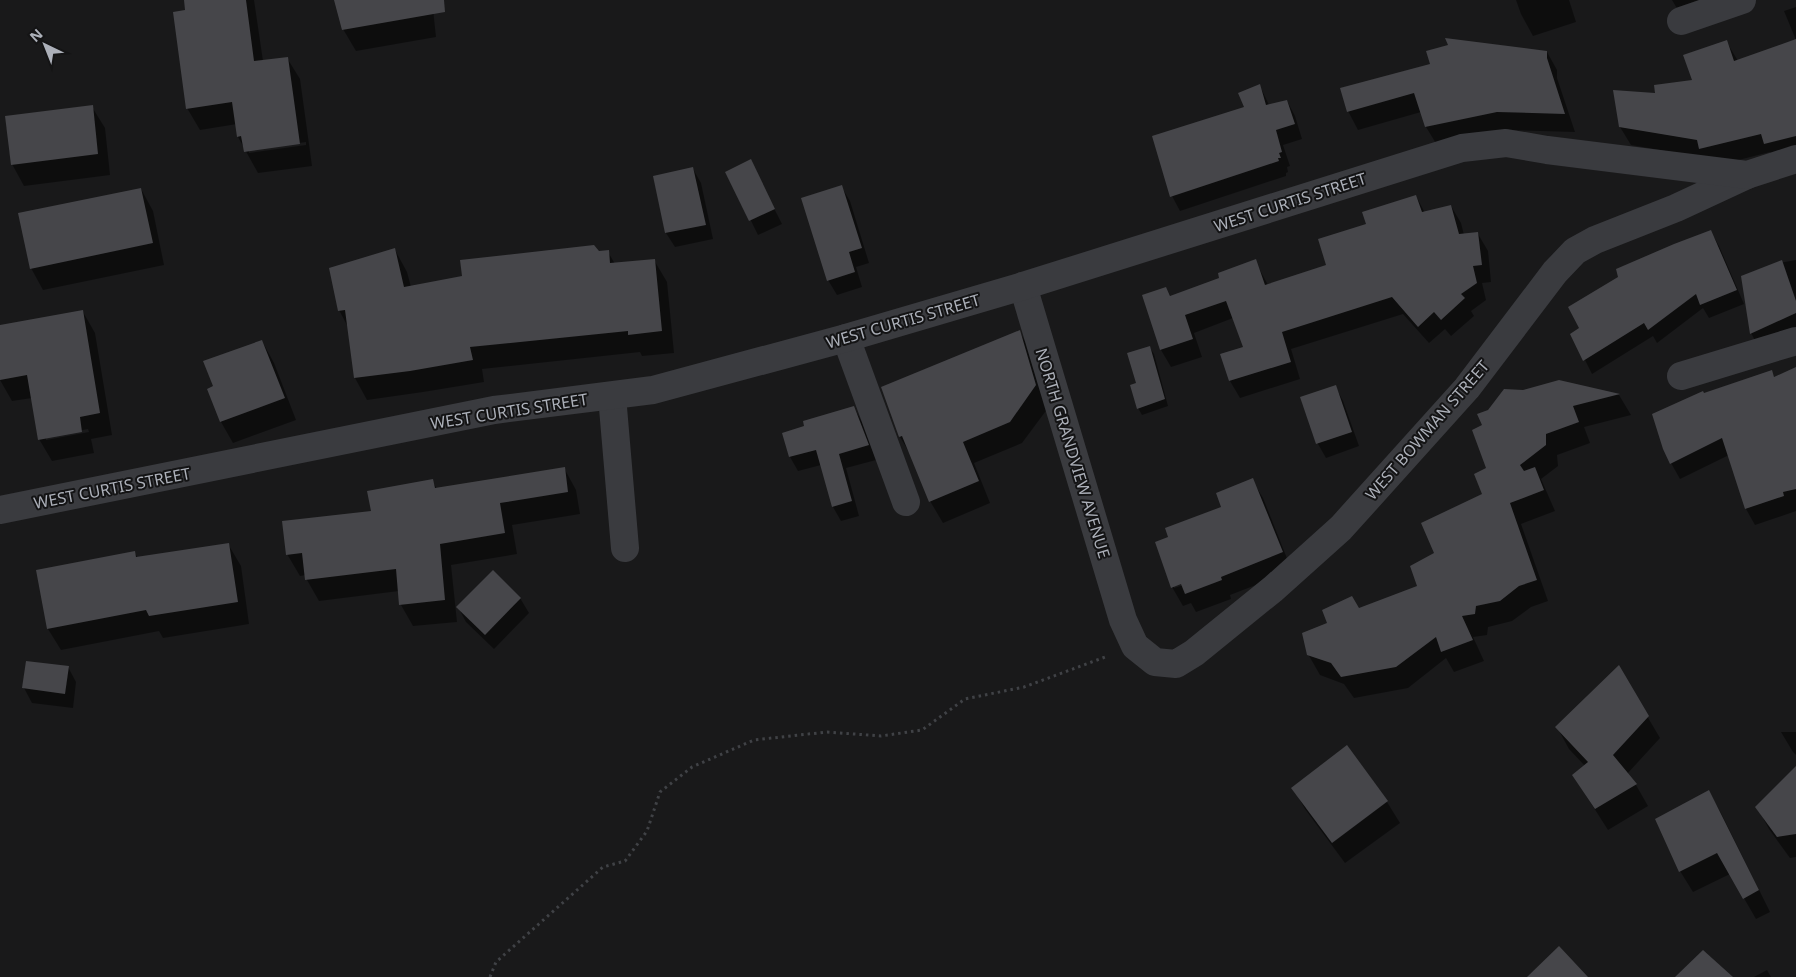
<svg xmlns="http://www.w3.org/2000/svg" width="1796" height="977" font-family="'Noto Sans',sans-serif">
	<style>
		.shadow { fill: #0007; fill-rule: evenodd }
		.building { fill: #46464a }
		.lines { fill: none; stroke-linecap: round; stroke-linejoin: round }
		.path { stroke: #404246; stroke-width: 3; stroke-dasharray: 2.5 4; stroke-linecap: butt }
		.street { stroke: #3a3b3f; stroke-width: 28 }
		.labels { text-anchor: middle; dominant-baseline: central; stroke-width: 4; stroke-linejoin: round; paint-order: stroke }
		.street-label { font-size: 16px; fill: #acb0b9; stroke: #141415 }
	</style>
	<rect width="100%" height="100%" fill="#19191a"/>
	<!-- shadow -->
	<g class="shadow">
		<path d="M185,0H254L263,61L287,58L300,79L312,166L258,173L238,137L237,124L200,130L187,108V11ZM306,142V145L249,153V150Z"/>
		<path d="M335,0H432L436,37L356,51L343,29Z"/>
		<path d="M1516,0H1569L1576,22L1533,36L1521,14Z"/>
		<path d="M1672,0H1725L1681,15Z"/>
		<path d="M1796,7V157L1776,162L1770,152L1711,167L1706,158L1631,145L1620,127L1657,95L1694,81L1726,41L1738,61L1796,40L1784,11Z"/>
		<path d="M1547,52L1557,70V78L1575,132L1508,130L1437,145L1426,127L1421,112L1358,130L1348,111Z"/>
		<path d="M1260,86L1269,105L1287,101L1295,116L1302,139L1283,145L1290,166L1287,167L1288,172L1286,173V176L1180,211L1172,196L1245,107Z"/>
		<path d="M92,107L105,128L110,175L24,186L12,164Z"/>
		<path d="M750,161L782,224L758,235L727,172Z"/>
		<path d="M693,169L701,183L713,239L675,247L666,233L654,177Z"/>
		<path d="M841,186L850,201L869,263L856,267L862,287L837,295L828,280Z"/>
		<path d="M141,189L153,211L164,265L43,290L31,268Z"/>
		<path d="M1416,196L1425,213L1451,206L1461,223L1464,235L1478,234L1488,251L1491,282L1482,283L1486,300L1471,311L1474,316L1451,336L1445,329L1429,343L1403,314L1291,349L1300,379L1240,398L1230,381L1222,355L1244,348L1233,318L1194,333L1202,357L1171,367L1161,350L1144,295L1166,288L1171,297L1221,279L1255,261L1268,285L1327,266L1367,225Z"/>
		<path d="M1711,232L1719,246L1744,304L1709,318L1703,308L1657,343L1653,336L1592,374L1572,334Z"/>
		<path d="M395,250L407,272L411,287L599,252H608L615,264L654,260L667,282L674,353L642,356L640,352L482,369L484,382L423,392L367,400L355,378L348,327L339,310Z"/>
		<path d="M1796,260V331L1759,348L1751,333L1774,264Z"/>
		<path d="M83,312L95,333L112,435L91,439L94,453L52,461L39,439L32,398L12,401L0,380V326ZM88,429L89,432L46,440V437Z"/>
		<path d="M1019,331L1032,353L1048,408L1022,443L974,463L990,503L943,523L930,501L912,457L900,437Z"/>
		<path d="M262,341L274,363L296,420L233,443L221,422L208,390L215,387Z"/>
		<path d="M1150,348L1154,354L1168,406L1142,415L1138,408V384Z"/>
		<path d="M1796,368V511L1755,525L1746,509L1729,455L1680,479L1671,463L1703,394L1771,372L1775,378Z"/>
		<path d="M1559,381L1619,395L1631,415L1584,427L1590,443L1557,455L1558,466L1541,479L1555,511L1521,524L1548,601L1531,607L1512,621L1488,627L1487,635L1473,637L1484,661L1454,672L1446,658L1408,688L1354,698L1344,684L1320,675L1308,654L1359,609L1418,587L1436,554L1484,494L1487,469L1484,426L1489,411L1523,391Z"/>
		<path d="M1335,386L1343,401L1359,446L1326,458L1318,444L1302,398Z"/>
		<path d="M854,408L862,422L876,460L846,468L859,516L841,521L833,507L821,465L798,471L790,457L806,427Z"/>
		<path d="M564,468L576,490L580,514L512,525L517,554L451,565L457,622L413,626L401,605L399,591L319,601L307,580L306,575L300,576L287,554L432,481L437,489Z"/>
		<path d="M1252,480L1263,498L1292,571L1230,595L1231,599L1196,612L1191,603L1183,606L1172,587L1156,543L1170,538L1223,508ZM1187,581V584L1174,588V586Z"/>
		<path d="M228,544L241,566L249,624L163,638L159,631L61,650L48,629L38,571L134,552L138,558Z"/>
		<path d="M520,598L529,613L494,649L466,622L458,607Z"/>
		<path d="M68,667L76,682L73,708L32,703L24,688Z"/>
		<path d="M1618,667L1660,738L1627,774L1636,785L1648,806L1608,830L1573,775L1585,766L1569,749L1557,727Z"/>
		<path d="M1781,732H1796V755L1793,752Z"/>
		<path d="M1347,747L1387,802L1400,823L1345,863L1305,809L1293,788Z"/>
		<path d="M1796,784V857L1790,858L1769,829L1757,807Z"/>
		<path d="M1709,792L1721,813L1770,912L1756,919L1730,874L1693,892L1680,871Z"/>
		<path d="M1767,970L1771,977H1754Z"/>
	</g>
	<!-- building -->
	<g class="building">
		<path d="M184,0H246L254,61L288,57L300,144L244,152L241,136L237,137L232,102L186,109L173,12L185,10Z"/>
		<path d="M334,0H444L445,12L342,30Z"/>
		<path d="M1445,38L1547,51V58L1565,114L1497,112L1425,127L1414,93L1347,112L1340,88L1430,64L1426,51L1448,45Z"/>
		<path d="M1796,39V136L1764,144L1761,134L1699,149L1697,140L1619,127L1613,90L1655,93L1654,85L1692,80L1683,55L1727,40L1734,61Z"/>
		<path d="M1260,84L1266,105L1287,100L1295,124L1276,130L1282,152L1279,153L1281,158H1278L1279,161L1170,197L1152,136L1244,107L1238,93Z"/>
		<path d="M93,105L98,154L11,165L5,116Z"/>
		<path d="M751,159L775,209L749,221L725,172Z"/>
		<path d="M693,167L706,225L665,233L653,176Z"/>
		<path d="M842,185L862,248L849,252L855,272L827,281L801,198Z"/>
		<path d="M141,188L153,243L30,269L18,213Z"/>
		<path d="M1416,195L1422,212L1451,205L1459,234L1478,232L1482,265L1473,266L1477,283L1461,294L1465,298L1441,320L1434,312L1418,327L1392,297L1282,332L1291,362L1229,381L1220,354L1243,347L1226,301L1185,315L1193,339L1160,350L1142,295L1166,287L1170,296L1219,278L1218,273L1256,259L1265,285L1326,265L1318,239L1366,224L1362,212Z"/>
		<path d="M1711,230L1737,290L1700,305L1696,294L1648,330L1644,323L1583,361L1570,334L1579,328L1568,307L1618,277L1616,269L1674,244Z"/>
		<path d="M594,245L599,251L609,250L610,263L655,259L662,331L628,335V331L470,347L473,360L410,371L354,378L345,310L338,311L329,268L395,248L404,287L462,276L460,260Z"/>
		<path d="M1782,260L1796,301V313L1750,334L1741,276Z"/>
		<path d="M83,310L100,413L80,417L82,432L38,440L27,375L0,380V325Z"/>
		<path d="M1020,330L1036,385L1010,422L963,442L979,481L929,502L902,436L899,437L881,387Z"/>
		<path d="M262,340L285,398L220,422L207,389L213,386L203,361Z"/>
		<path d="M1150,346L1165,399L1137,409L1130,385L1136,383L1127,353Z"/>
		<path d="M1796,367V489L1783,492L1784,496L1745,509L1722,438L1670,464L1663,449L1652,414L1703,391L1704,393L1772,370L1774,377Z"/>
		<path d="M1559,380L1620,394L1573,406L1579,422L1546,434V445L1520,465L1524,471L1535,467L1544,490L1510,503L1537,580L1519,586L1500,601L1476,606L1475,614L1462,616L1473,640L1441,652L1436,637L1396,667L1341,677L1331,663L1307,655L1302,633L1327,623L1322,610L1352,596L1359,608L1417,586L1410,566L1434,553L1421,523L1482,494L1474,474L1486,468L1472,430L1482,425L1477,414L1488,410L1504,389L1523,390Z"/>
		<path d="M1336,385L1352,432L1316,444L1300,397Z"/>
		<path d="M854,406L869,445L839,454L852,501L832,507L816,450L789,457L782,433L804,426L803,421Z"/>
		<path d="M565,467L568,492L500,503L505,533L440,544L445,600L399,605L396,569L305,580L302,553L286,555L282,521L371,511L367,491L433,479L435,488Z"/>
		<path d="M1253,478L1283,552L1221,577L1222,580L1185,594L1181,584L1171,588L1155,542L1168,537L1165,528L1221,507L1216,493Z"/>
		<path d="M229,543L238,602L149,616L146,610L47,629L36,570L135,551L136,557Z"/>
		<path d="M493,570L521,598L485,635L456,607Z"/>
		<path d="M26,661L69,666L65,694L22,688Z"/>
		<path d="M1619,665L1649,716L1613,755L1637,784L1595,809L1572,775L1588,762L1555,727Z"/>
		<path d="M1347,745L1388,801L1332,843L1291,788Z"/>
		<path d="M1796,766V834L1777,837L1755,807Z"/>
		<path d="M1709,790L1759,890L1743,899L1717,853L1679,872L1655,819Z"/>
		<path d="M1559,946L1588,977H1527Z"/>
		<path d="M1703,950L1733,977H1675Z"/>
	</g>
	<g class="lines">
		<!-- path -->
		<path class="path" d="M490,977L496,962L603,867L625,861L647,831L660,792L692,767L754,740L827,732L881,736L922,730L965,699L1024,687L1108,656"/>
		<!-- street -->
		<g class="street">
			<path d="M1681,21L1742,0"/>
			<path d="M1023,286L1123,620L1135,646L1155,662L1176,664L1194,653L1273,589L1341,528L1467,388L1555,272L1575,251L1595,240L1676,208L1747,175"/>
			<path d="M846,338L906,502"/>
			<path d="M1681,376L1796,341"/>
			<path d="M612,396L625,548"/>
			<path d="M0,510L494,410L653,390L846,338L1023,286L1462,148L1506,143L1547,150L1747,175L1796,159"/>
		</g>
	</g>
	<g class="labels">
		<!-- street labels -->
		<g class="street-label">
			<text transform="translate(1290 202) rotate(-18)">WEST CURTIS STREET</text>
			<text transform="translate(903 321) rotate(-16)">WEST CURTIS STREET</text>
			<text transform="translate(509 411) rotate(-9)">WEST CURTIS STREET</text>
			<text transform="translate(1427 430) rotate(-49)">WEST BOWMAN STREET</text>
			<text transform="translate(1073 453) rotate(73)">NORTH GRANDVIEW AVENUE</text>
			<text transform="translate(112 488) rotate(-11)">WEST CURTIS STREET</text>
		</g>
	</g>
	<!-- north arrow -->
	<g transform="translate(45 45) rotate(317)" stroke="#141415" stroke-width="4" paint-order="stroke">
	<path d="M0-4L9 19L0 12L-9 19Z" fill="#acb0b9"/>
	<text y="-8" font-size="14" font-weight="bold" text-anchor="middle" fill="#acb0b9">N</text>
	</g>
</svg>
